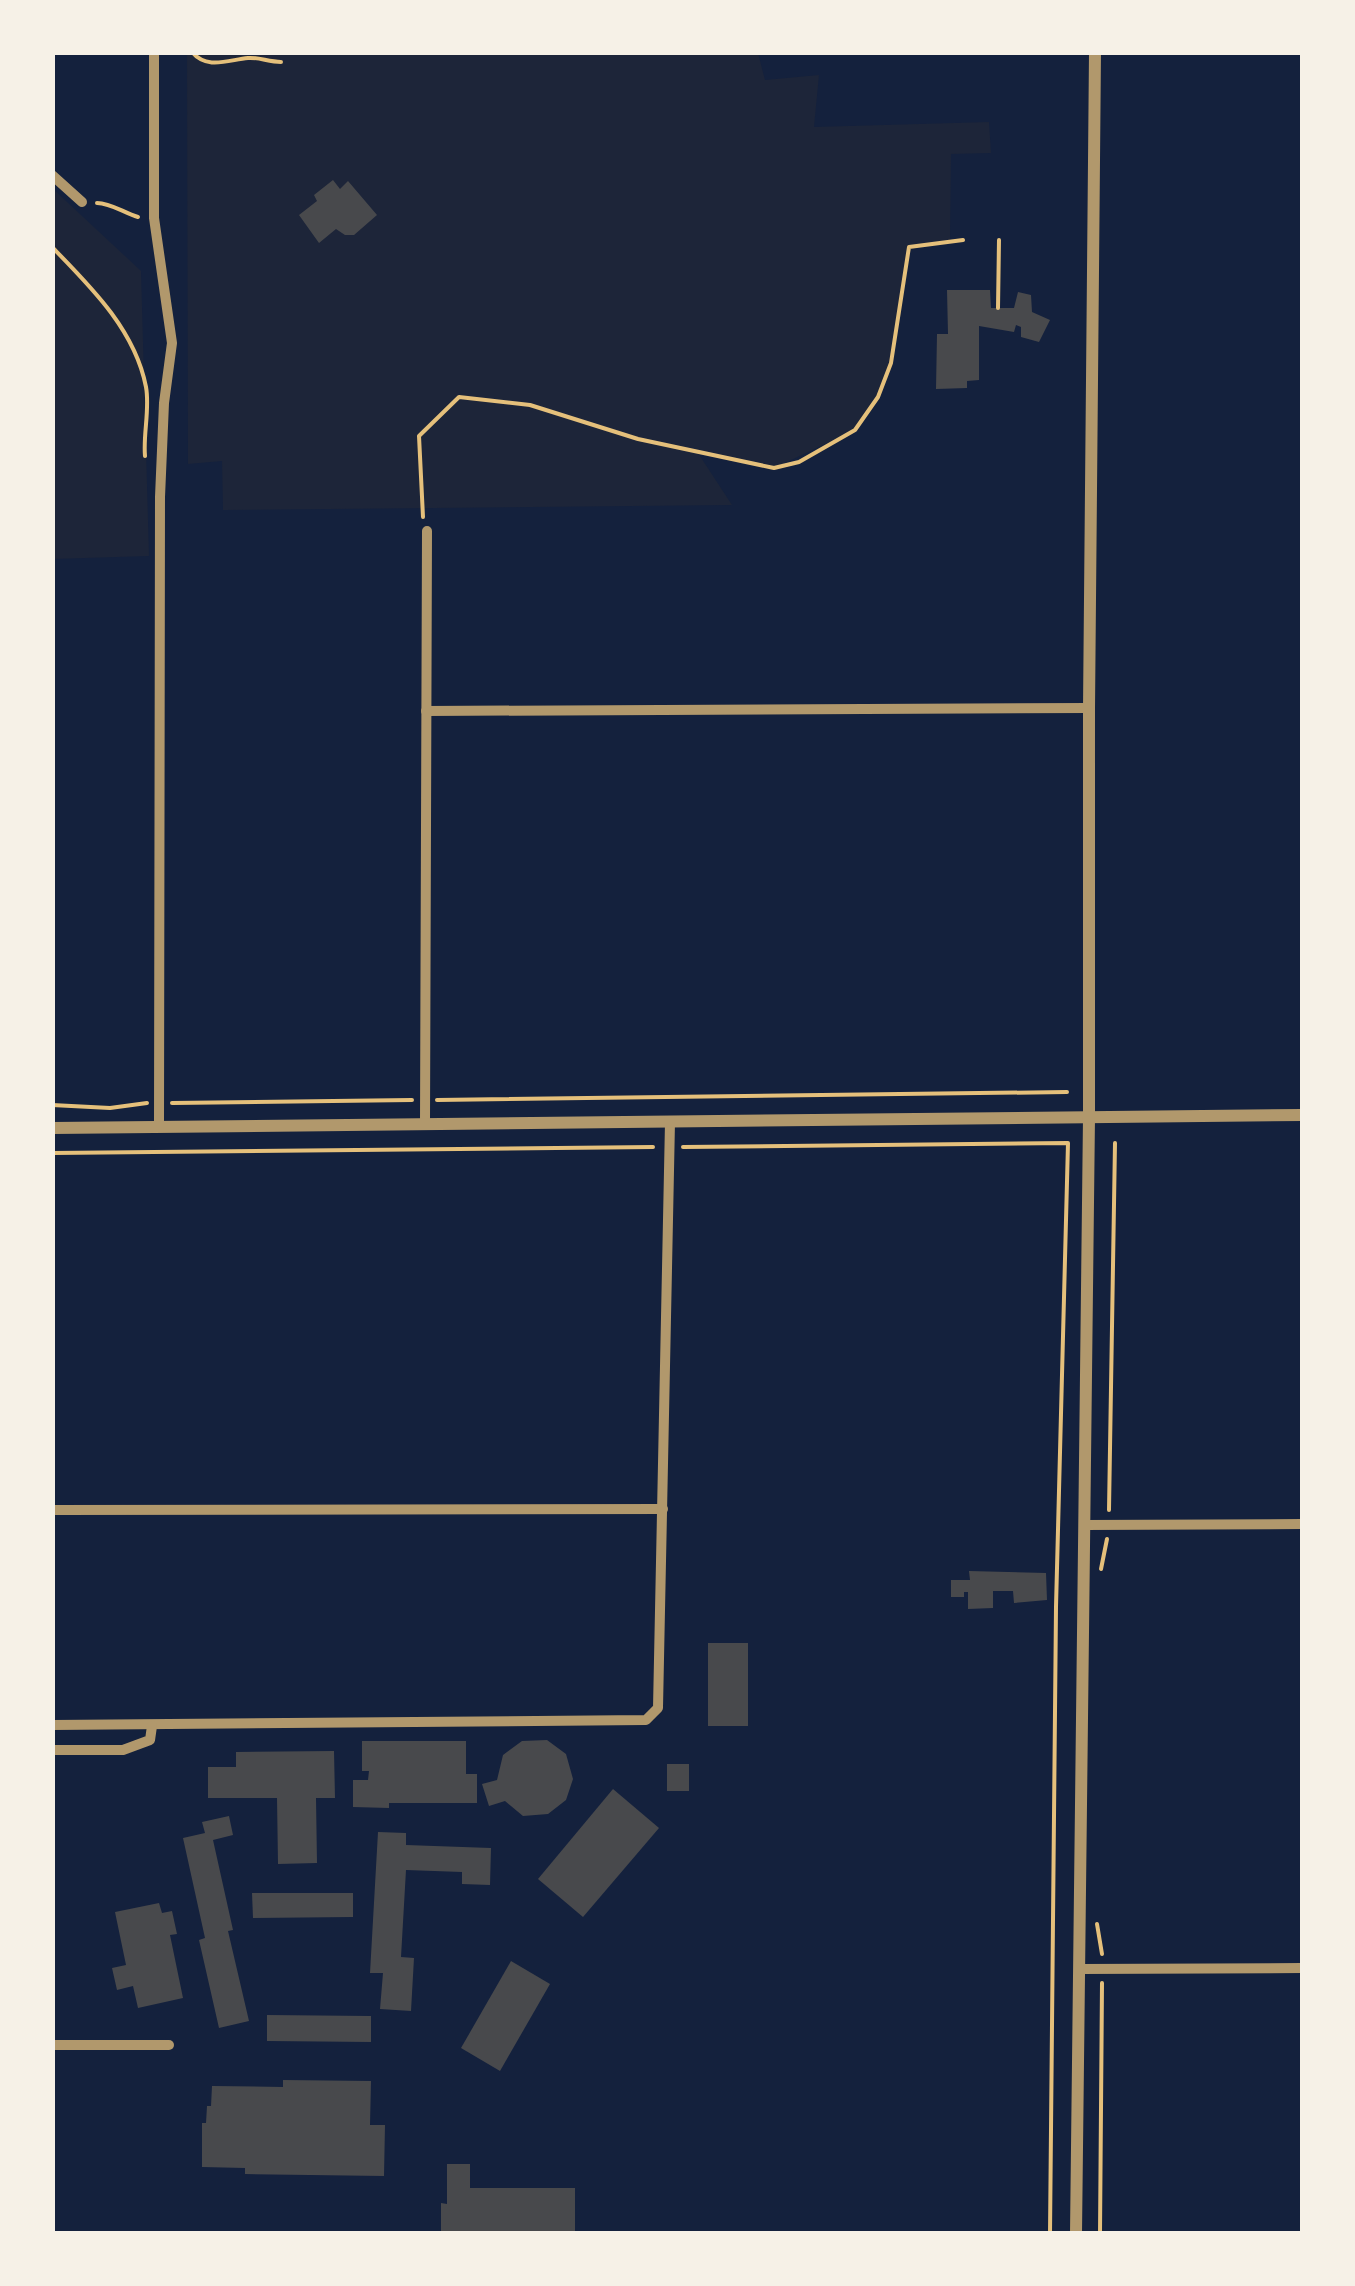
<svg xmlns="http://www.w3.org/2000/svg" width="1355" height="2286" font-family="'Roboto Serif',serif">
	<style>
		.green { fill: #1d2539 }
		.building { fill: #48494c }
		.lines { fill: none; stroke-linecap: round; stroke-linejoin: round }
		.path { stroke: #e5c07b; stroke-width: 4 }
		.minor { stroke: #b1986c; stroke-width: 10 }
		.tertiary { stroke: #b1986c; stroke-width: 12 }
	</style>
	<rect width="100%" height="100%" fill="#14213d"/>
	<!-- green -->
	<g class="green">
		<path d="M187,53H758L765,80L819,75L814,127L989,122L991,153L951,154L950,240L909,247L891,363L878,397L855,430L774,468L698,453L732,505L223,510L222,461L188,464Z"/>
		<path d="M52,188L141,271L149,556L53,559Z"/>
	</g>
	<!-- building -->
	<g class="building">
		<path d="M333,180L340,189L348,181L377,215L354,235H345L336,229L319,243L299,215L317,201L314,195Z"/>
		<path d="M947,290H990L991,308H1014L1018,292L1031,295L1032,312L1050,320L1039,342L1021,337V327L1016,325L1014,332L979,326V380L967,381V388L936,389L937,334H948Z"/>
		<path d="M969,1571L1046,1573L1047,1600L1014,1603L1013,1591H993V1608L968,1609V1592H964V1597H951V1580H970Z"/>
		<rect x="708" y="1643" width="40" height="83"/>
		<path d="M547,1740L566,1754L573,1779L566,1800L548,1814L523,1816L505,1801L489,1806L482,1784L497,1780L503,1755L522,1741Z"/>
		<path d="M362,1741H466V1774H477V1803H389V1808L353,1807V1780H368L369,1771H362Z"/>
		<path d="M334,1751L335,1798H316L317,1863L278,1864L277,1798H208V1767H236V1752Z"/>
		<rect x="667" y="1764" width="22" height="27"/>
		<path d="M613,1789L659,1828L583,1917L538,1879Z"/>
		<path d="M229,1816L233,1835L213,1840L233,1930L228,1931L249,2021L219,2028L199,1940L205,1938L183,1838L205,1833L202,1822Z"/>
		<path d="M378,1832L406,1833V1845L491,1848L490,1885L462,1884V1872L406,1870L401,1957L414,1958L411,2011L380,2009L383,1973H370Z"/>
		<path d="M252,1893H353V1917L253,1918Z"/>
		<path d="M159,1903L162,1913L172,1911L177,1934L170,1935L183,1998L138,2008L133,1986L117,1990L112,1968L126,1965L115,1912Z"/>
		<path d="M511,1961L550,1984L500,2071L461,2048Z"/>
		<path d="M267,2015L371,2016V2042L267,2041Z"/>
		<path d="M283,2080L371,2081L370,2125H385L384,2176L245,2174V2168L202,2167V2123H206L207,2106H211L212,2086L283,2087Z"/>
		<path d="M447,2164H470V2188H575V2234H441V2203L447,2204Z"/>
	</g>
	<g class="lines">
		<!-- path -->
		<g class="path">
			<path d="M192,52C207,70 228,60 248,58C258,57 269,62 281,62"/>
			<path d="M97,203C111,203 124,213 138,217"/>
			<path d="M52,247C91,287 135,330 146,387C150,409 143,434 145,456"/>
			<path d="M998,308L999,240"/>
			<path d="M423,517L419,436L459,397L530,405L638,439L774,468L799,462L855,430L878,397L891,363L909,247L963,240"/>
			<path d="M437,1100L1067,1092"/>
			<path d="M172,1103L412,1100"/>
			<path d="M52,1105L110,1108L147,1103"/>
			<path d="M683,1147L1068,1143L1056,1607L1050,2234"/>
			<path d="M52,1153L653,1147"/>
			<path d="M1109,1510L1115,1143"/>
			<path d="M1101,1569L1107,1539"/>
			<path d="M1097,1924L1102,1954"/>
			<path d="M1100,2234L1102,1983"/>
		</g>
		<!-- minor -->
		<g class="minor">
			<path d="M154,52V218L172,343L164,403L160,497L159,1127"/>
			<path d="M52,175L82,202"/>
			<path d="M426,711L1089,708"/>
			<path d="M425,1122L427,531"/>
			<path d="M52,1510L663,1509"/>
			<path d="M1084,1525L1302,1524"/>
			<path d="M52,1725L646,1720L658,1708L670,1122"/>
			<path d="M52,1750H123L150,1740L152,1726"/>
			<path d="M1080,1969L1302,1968"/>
			<path d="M52,2045H169"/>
		</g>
		<!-- tertiary -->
		<g class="tertiary">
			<path d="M52,1128L1302,1115"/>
			<path d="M1076,2234L1089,1117V708L1095,52"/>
		</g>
	</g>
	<!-- border -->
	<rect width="1355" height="2286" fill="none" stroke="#f6f1e7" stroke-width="110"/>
</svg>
